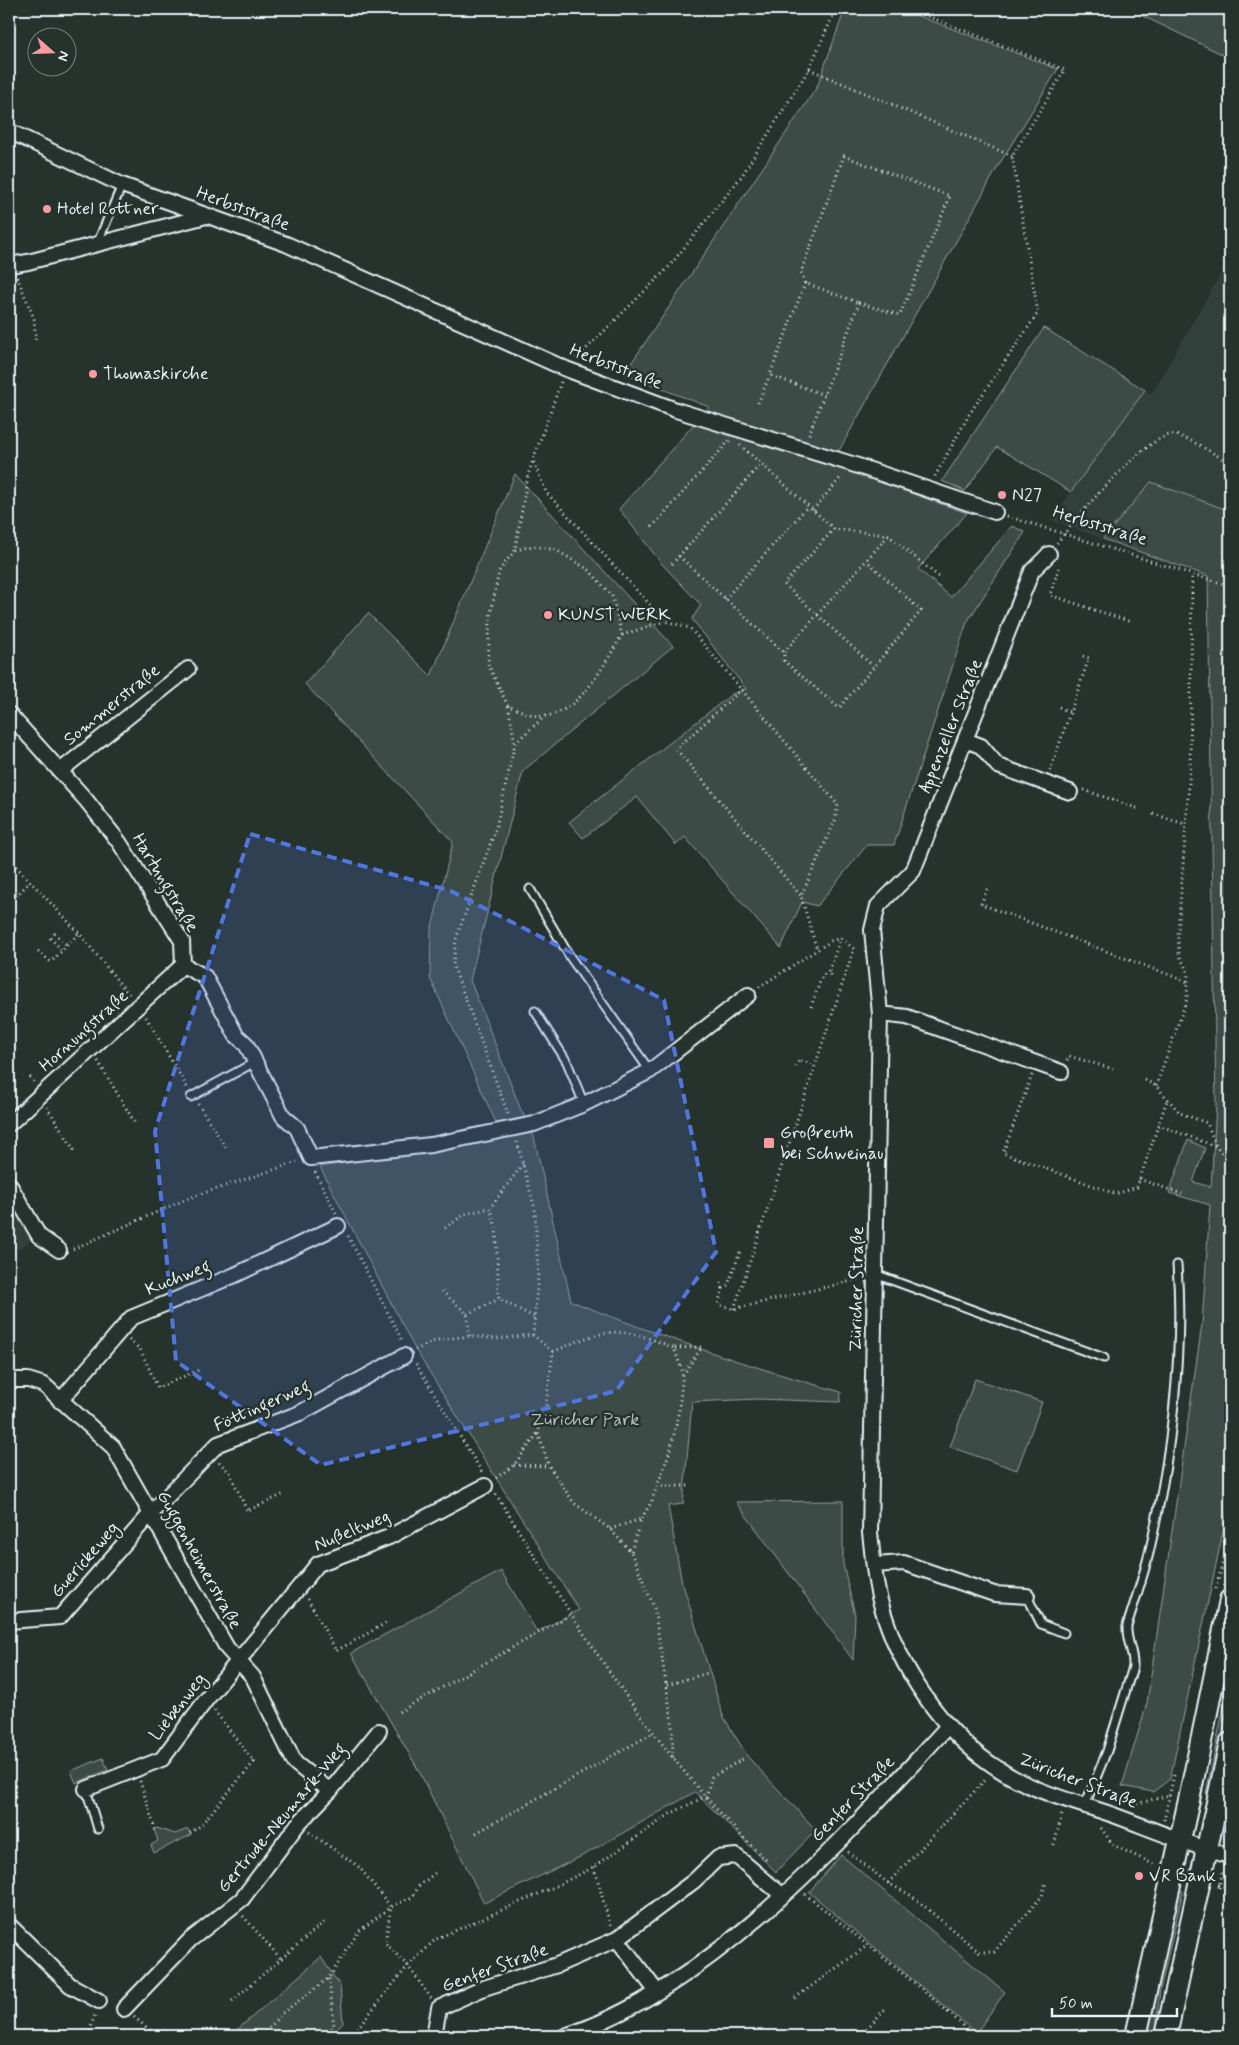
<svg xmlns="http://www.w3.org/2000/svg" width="1239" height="2045" font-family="Mynerve,sans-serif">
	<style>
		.built { fill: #333f3a }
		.green { fill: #3e4b47; stroke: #939ea0 }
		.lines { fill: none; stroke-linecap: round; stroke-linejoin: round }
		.lane-casing { stroke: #e8f1f8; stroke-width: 11 }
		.street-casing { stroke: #e8f1f8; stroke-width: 18 }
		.secondary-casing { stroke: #e8f1f8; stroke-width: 24 }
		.path { stroke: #e8f1f8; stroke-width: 3; stroke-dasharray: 1 4; stroke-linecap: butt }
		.lane { stroke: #26332d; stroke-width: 7 }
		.street { stroke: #26332d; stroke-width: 14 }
		.secondary { stroke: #26332d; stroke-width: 20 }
		.marked { fill: #5077e0; fill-opacity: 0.2; stroke: #5077e0; stroke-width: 4; stroke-dasharray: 10 6; stroke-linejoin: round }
		.poi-dot { fill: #ff9aa2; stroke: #26332d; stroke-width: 2 }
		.labels { text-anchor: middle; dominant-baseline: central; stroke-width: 5; stroke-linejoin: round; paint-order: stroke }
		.poi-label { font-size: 18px; fill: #e8f1f8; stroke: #26332d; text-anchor: start }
		.street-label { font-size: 18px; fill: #e8f1f8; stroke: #26332d }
		.park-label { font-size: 18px; fill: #b5bfc3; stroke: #26332d }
	</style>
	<rect width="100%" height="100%" fill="#26332d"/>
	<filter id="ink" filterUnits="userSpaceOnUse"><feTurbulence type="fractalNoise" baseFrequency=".02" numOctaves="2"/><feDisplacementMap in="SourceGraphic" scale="10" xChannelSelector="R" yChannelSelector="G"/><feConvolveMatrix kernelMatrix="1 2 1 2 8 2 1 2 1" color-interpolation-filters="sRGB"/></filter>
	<g filter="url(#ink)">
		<!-- built -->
		<g class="built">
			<path d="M1230,258V511L1151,482L1103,539L1051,520L1145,390L1151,394Z"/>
			<path d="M9,1196L33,1239L9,1255Z"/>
		</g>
		<!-- green -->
		<g class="green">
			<path d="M845,9H900L1058,69L1000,163L831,465L967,513L918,569L951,597L1012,526L1025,532L967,622L894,845H867L817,906L802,902L781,948L685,837L676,845L637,797L583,838L569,822L732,694L746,689L692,619L701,605L662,564L619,509L709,407L624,374L817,87Z"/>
			<path d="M1128,9H1230V58Z"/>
			<path d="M1044,328L1145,390L1071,492L997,447L965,491L942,481Z"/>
			<path d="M515,474L673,646L523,771L470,980L521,1110L533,1133L571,1301C662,1337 747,1366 841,1392L840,1402L757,1399L692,1402L683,1504L668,1506L681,1578L723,1716L748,1757L816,1830L776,1872L695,1792L582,1856L484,1903L419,1771L351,1653L501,1571L537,1632L579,1610L415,1349L320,1167L503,1138L430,978L431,931L453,842L305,684L368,613L431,676Z"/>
			<path d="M1151,482L1230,511V1499L1170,1779L1153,1792L1122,1786L1147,1703L1202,1324L1210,1205L1169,1193L1188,1140L1205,1148L1193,1182L1211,1187L1216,1106L1208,576L1103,539Z"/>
			<path d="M975,1379L1042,1402L1017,1470L950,1447Z"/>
			<path d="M843,1501V1564L855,1615L853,1660L736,1502Z"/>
			<path d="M1230,1644V1694L1211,1794L1206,1793L1224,1706Z"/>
			<path d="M103,1758L108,1770L76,1783L71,1771Z"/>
			<path d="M157,1828L175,1834L188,1829L191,1835L154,1853L151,1845L158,1841L154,1829Z"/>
			<path d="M841,1855L1005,1992L976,2033L809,1892Z"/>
			<path d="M1177,1889L1183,1891L1160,1990L1155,2036H1144Z"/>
			<path d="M321,1957L340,1986L343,2023L331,2036H230Z"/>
		</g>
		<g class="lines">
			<defs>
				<g id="lane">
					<path d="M97,244L122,185"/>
					<path d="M530,889L570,957L650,1071"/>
					<path d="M535,1011L567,1062L584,1104"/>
					<path d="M191,1097L255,1062"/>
					<path d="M875,1274L1104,1358"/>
					<path d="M1027,1596L1041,1624L1064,1633"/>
					<path d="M86,1789L98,1829"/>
					<path d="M1085,1805L1107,1751L1133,1667C1134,1652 1126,1641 1127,1626C1135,1600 1144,1575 1150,1549C1170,1461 1184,1354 1177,1265"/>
				</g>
				<g id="street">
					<path d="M9,131L122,185L286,244L566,369L676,410L852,464L995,512"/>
					<path d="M9,265L28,262L206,216"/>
					<path d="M1049,554L1032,571L913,871L878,906L872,930L880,1014L870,1533C873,1556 874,1581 881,1604C898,1666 942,1733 997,1768C1032,1792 1076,1802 1116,1816C1154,1830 1191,1846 1230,1856"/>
					<path d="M9,714L86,800L119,842L182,941L183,965"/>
					<path d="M965,740L981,746L998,766L1070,792"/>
					<path d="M60,771L188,669"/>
					<path d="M183,965L205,977L236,1035L246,1044L283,1116L297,1128L311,1158L431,1145L534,1124L584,1104L650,1071L748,995"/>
					<path d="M880,1014L907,1017L1061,1072"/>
					<path d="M9,1124L183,965"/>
					<path d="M9,1184L39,1236L59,1250"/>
					<path d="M9,1380H28L44,1385L113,1447L227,1648L253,1677L295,1763L330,1791"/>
					<path d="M60,1401L131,1318L235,1275L338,1226"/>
					<path d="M874,1565L904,1563L994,1594L1027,1596"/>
					<path d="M9,1621L60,1617L152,1512L218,1444L300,1413L404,1356"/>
					<path d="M86,1789L162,1759L206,1700L318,1564L389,1537L485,1486"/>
					<path d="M9,1925L70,1985L99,2001"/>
					<path d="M617,1939L657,1992"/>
					<path d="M124,2009L190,1940L242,1899L298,1824L330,1791L379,1731"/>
					<path d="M434,2036L439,2008L484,1988L557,1965L617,1939L694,1881L718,1858L736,1856L782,1895"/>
					<path d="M565,2036C713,1987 844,1838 948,1726"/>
				</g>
				<g id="secondary">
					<path d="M1136,2036L1189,1800L1230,1600"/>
					<path d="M1166,2036L1230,1743"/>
				</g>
			</defs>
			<!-- lane casing -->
			<use href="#lane" class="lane-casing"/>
			<!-- street casing -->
			<use href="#street" class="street-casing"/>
			<!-- secondary casing -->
			<use href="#secondary" class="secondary-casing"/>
			<!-- path -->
			<g class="path">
				<path d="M909,9L1065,70L1012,156L1038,313L970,413L934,478"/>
				<path d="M809,69L1012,156"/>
				<path d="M17,277L34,318L36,343"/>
				<path d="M805,283L801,272L844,156L950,196L900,315L859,303L808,437"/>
				<path d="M576,359L668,268L741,177L809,69L836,9"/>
				<path d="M561,382L533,460L546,492L665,621L690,628L838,805L835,821L801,896L817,950"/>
				<path d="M824,395L770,375L805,283L859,303"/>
				<path d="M758,403L770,375"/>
				<path d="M740,445L834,529L888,535L939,577"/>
				<path d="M813,510L842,476"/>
				<path d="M1007,516L1230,586"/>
				<path d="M652,527L730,440"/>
				<path d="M834,529L784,584L873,666"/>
				<path d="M1057,543C1073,522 1150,428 1176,435C1192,439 1215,455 1230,463"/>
				<path d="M515,550L533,546L556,550L589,570L612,596L622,635C605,663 581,712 545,716C535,718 518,709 508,706L488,664L490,618L499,571L515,550L528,475L533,460"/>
				<path d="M679,556L784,653V661L839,708L921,611L866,560"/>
				<path d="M672,564L761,464"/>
				<path d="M1059,568L1050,595L1131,622"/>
				<path d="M725,599L808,506"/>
				<path d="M622,635L665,621"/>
				<path d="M784,652L888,536"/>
				<path d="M742,689L676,749L801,896"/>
				<path d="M508,706L515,743"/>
				<path d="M1059,707L1070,712"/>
				<path d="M1050,771L1089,658L1079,655"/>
				<path d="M1084,790L1139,809"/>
				<path d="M1153,814L1185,824"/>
				<path d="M9,859L79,933L130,996"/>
				<path d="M9,886L18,895"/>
				<path d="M987,889L981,904L1188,982"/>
				<path d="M9,903L29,883"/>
				<path d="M54,933L67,945"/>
				<path d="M50,938L62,950"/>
				<path d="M38,951L51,962L79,933"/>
				<path d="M829,971L840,939"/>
				<path d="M759,987L831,941L841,938"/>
				<path d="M811,1007L822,976L829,971L831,978"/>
				<path d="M146,1017L187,1087"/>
				<path d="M58,1051L63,1057"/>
				<path d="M1067,1060L1069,1056L1113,1069"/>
				<path d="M98,1061L136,1125"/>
				<path d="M796,1067L799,1060L815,1065"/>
				<path d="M1032,1075L1003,1153L1116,1194L1137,1187L1167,1100"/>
				<path d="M30,1077L35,1083"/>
				<path d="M1145,1080L1156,1086L1180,1113L1207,1123L1216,1146L1230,1163"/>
				<path d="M1156,1086L1187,999L1188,973L1179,954L1178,933L1190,769L1192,574"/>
				<path d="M198,1104L226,1148"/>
				<path d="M47,1107L76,1153"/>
				<path d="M508,1114L453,965L456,939L496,828L515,743L544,717"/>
				<path d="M1158,1125L1215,1146"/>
				<path d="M517,1142L535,1209L538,1275L533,1335L553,1352L546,1405L538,1433L549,1466L574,1503L610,1529L631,1552L654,1607L672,1722L673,1759"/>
				<path d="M523,1164L490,1208L496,1228L499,1299L534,1317"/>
				<path d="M315,1172L336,1213"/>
				<path d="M1139,1179L1182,1194"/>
				<path d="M445,1228L465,1214L490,1208"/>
				<path d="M348,1236L403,1342"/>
				<path d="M73,1249L189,1198L297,1162"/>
				<path d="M721,1283L723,1288L728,1285L740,1252"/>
				<path d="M723,1288L718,1304L734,1309L860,1279"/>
				<path d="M442,1291L467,1314L470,1336"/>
				<path d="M734,1309L854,949L841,938"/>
				<path d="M467,1314L499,1299"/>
				<path d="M129,1340L140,1349L158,1388L201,1369"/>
				<path d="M675,1348L702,1347L684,1373"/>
				<path d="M415,1350L437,1340L470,1336L496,1339L533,1335"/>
				<path d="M553,1352C605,1328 620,1325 674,1348L683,1373L679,1410L671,1448L651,1503L641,1519"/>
				<path d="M416,1364L482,1472"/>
				<path d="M219,1462L230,1473L247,1511L284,1494"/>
				<path d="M514,1465L549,1466"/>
				<path d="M496,1478L514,1465L538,1433"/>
				<path d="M657,1486H688"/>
				<path d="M496,1494C576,1624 655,1754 766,1860"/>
				<path d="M610,1529L641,1519L631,1552"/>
				<path d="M1216,1589L1230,1533"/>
				<path d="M308,1599L336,1651L386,1623"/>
				<path d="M667,1685L708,1673"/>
				<path d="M399,1712L570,1615"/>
				<path d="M140,1781L155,1829"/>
				<path d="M1132,1805L1169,1795"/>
				<path d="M1164,1820L1174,1775"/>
				<path d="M1101,1828L1113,1845L1155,1865"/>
				<path d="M309,1832L359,1867L391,1907L385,1943L408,1966L431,1998"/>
				<path d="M190,1833L200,1826L254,1762L214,1710"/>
				<path d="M476,1833L653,1733"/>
				<path d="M1054,1845L1062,1814"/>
				<path d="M848,1852L888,1883L912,1896L979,1952H994L1042,1896L1046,1882"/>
				<path d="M594,1867L611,1928"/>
				<path d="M888,1883L987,1778"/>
				<path d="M1218,1885L1230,1887"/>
				<path d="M1219,1888L1223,1869"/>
				<path d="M805,1894L918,1986L975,2036"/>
				<path d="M243,1916L281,1959"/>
				<path d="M795,1998L868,1945"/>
				<path d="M232,2001L325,1921"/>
				<path d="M134,2017L157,2036"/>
				<path d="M90,2036V2030L95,2014"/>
				<path d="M263,2036L281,2014L329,1978L359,1931L391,1907L412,1897L419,1886L435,1873"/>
				<path d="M325,2036L334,2026L329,1978"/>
				<path d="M351,2036L408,1966L436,1939L554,1887L594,1867L670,1814L706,1796L712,1777L746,1757"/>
				<path d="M860,2036L886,2008"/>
			</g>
			<!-- lane -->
			<use href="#lane" class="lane"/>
			<!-- street -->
			<use href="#street" class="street"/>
			<!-- secondary -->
			<use href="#secondary" class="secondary"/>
		</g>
	</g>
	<!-- marked area -->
	<path class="marked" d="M250,834L451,891L664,1000L716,1252L616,1391L321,1465L176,1361L155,1131Z"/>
	<!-- markers -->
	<g class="poi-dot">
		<circle cx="47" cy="209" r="5"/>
		<circle cx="93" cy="374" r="5"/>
		<circle cx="1002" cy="495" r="5"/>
		<circle cx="548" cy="615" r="5"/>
		<rect x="763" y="1137" width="12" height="12" rx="2.5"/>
		<circle cx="1139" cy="1876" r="5"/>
	</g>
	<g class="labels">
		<!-- poi labels -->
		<g class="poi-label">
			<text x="57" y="209">Hotel Rottner</text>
			<text x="103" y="374">Thomaskirche</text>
			<text x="1012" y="495">N27</text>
			<text x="558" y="615">KUNST WERK</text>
			<text x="780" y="1133">Großreuth<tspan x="780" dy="21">bei Schweinau</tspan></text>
			<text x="1149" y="1876">VR Bank</text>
		</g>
		<!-- street labels -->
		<g class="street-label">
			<text transform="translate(243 209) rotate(20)">Herbststraße</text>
			<text transform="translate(616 367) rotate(21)">Herbststraße</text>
			<text transform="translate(1100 526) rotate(17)">Herbststraße</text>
			<text transform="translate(112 705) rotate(-39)">Sommerstraße</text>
			<text transform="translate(951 726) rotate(-68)">Appenzeller Straße</text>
			<text transform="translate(165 883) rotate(59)">Hartungstraße</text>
			<text transform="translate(84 1031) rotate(-42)">Hornungstraße</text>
			<text transform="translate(178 1278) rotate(-22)">Kuchweg</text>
			<text transform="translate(857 1289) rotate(-89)">Züricher Straße</text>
			<text transform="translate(262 1406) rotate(-24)">Föttingerweg</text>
			<text transform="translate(352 1531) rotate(-23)">Nußeltweg</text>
			<text transform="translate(85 1560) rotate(-49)">Guerickeweg</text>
			<text transform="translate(199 1560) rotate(61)">Guggenheimerstraße</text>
			<text transform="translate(178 1707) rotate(-52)">Liebenweg</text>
			<text transform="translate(1078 1781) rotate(21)">Züricher Straße</text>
			<text transform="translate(853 1799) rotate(-46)">Genfer Straße</text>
			<text transform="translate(282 1818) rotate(-50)">Gertrude-Neumark-Weg</text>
			<text transform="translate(495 1968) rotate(-20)">Genfer Straße</text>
		</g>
		<!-- park labels -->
		<g class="park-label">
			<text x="585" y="1420">Züricher Park</text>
		</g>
	</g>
	<!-- margin -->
	<rect width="1239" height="2045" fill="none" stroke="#26332d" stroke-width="30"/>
	<rect x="15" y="15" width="1209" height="2015" fill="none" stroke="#e8f1f8" stroke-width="2" filter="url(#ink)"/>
	<!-- north arrow -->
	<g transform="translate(52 52) rotate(110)"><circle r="24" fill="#26332d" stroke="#747f7e"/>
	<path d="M0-4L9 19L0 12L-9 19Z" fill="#ff9aa2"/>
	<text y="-8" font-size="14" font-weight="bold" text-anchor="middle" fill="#e8f1f8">N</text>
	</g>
	<!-- scale -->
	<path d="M1052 2008v8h125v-8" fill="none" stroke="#e8f1f8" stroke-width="2.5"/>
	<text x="1059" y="2008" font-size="15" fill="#e8f1f8" stroke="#26332d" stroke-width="4" paint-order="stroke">50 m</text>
</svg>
